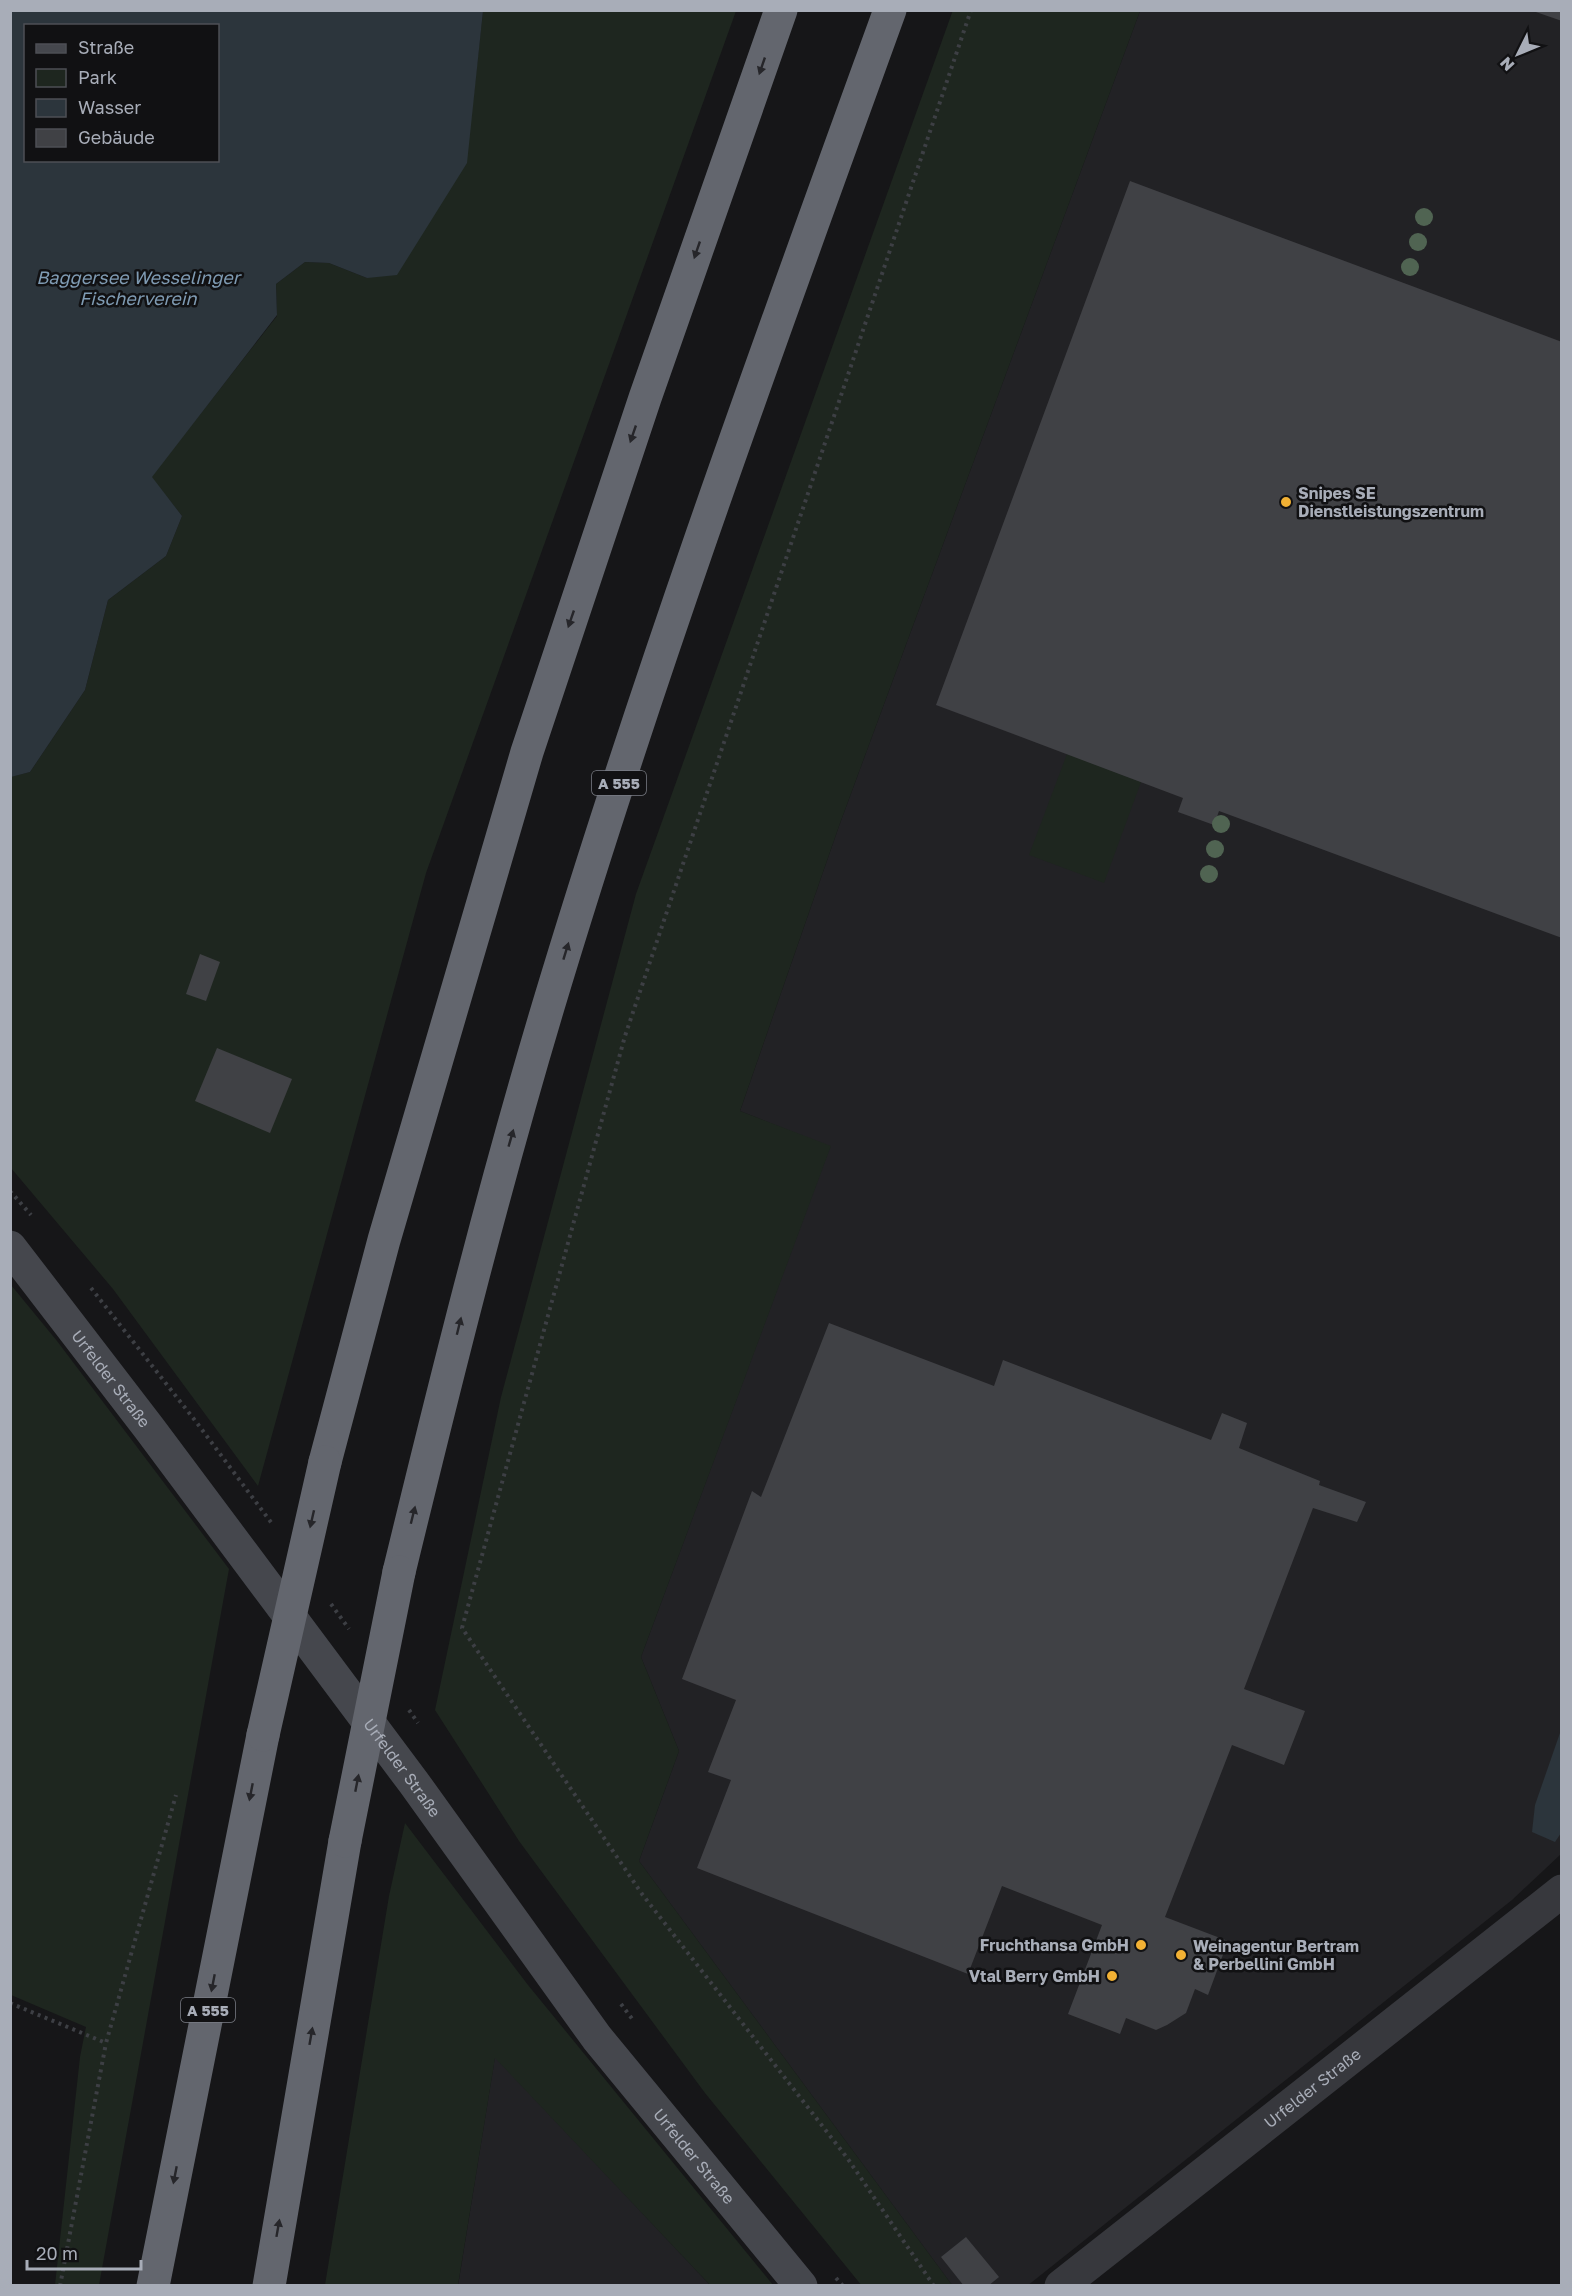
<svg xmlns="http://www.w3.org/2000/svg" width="1572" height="2296" font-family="'Golos Text',sans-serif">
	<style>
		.built { fill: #222225 }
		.green { fill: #1e261f }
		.water { fill: #2c353c; fill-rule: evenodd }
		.building { fill: #404145 }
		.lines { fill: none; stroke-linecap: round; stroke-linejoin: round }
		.path { stroke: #3d3f44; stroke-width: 4; stroke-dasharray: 3 4.5; stroke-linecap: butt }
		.street { stroke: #37383d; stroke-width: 33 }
		.secondary { stroke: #45474d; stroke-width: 33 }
		.highway { stroke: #63666e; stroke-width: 33 }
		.highway-bridge { stroke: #63666e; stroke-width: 33 }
		.tree { fill: #506452 }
		.oneway { fill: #26262a }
		.poi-dot { fill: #f2b134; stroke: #111113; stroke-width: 2 }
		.labels { text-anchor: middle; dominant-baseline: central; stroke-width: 5; stroke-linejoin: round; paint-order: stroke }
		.shield { fill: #111113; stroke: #7b7e86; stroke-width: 1.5 }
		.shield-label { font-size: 15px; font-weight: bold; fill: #a8adb8 }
		.poi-label { font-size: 16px; font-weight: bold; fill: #a8adb8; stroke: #111113; text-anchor: start }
		.street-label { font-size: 16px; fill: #a8adb8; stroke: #111113 }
		.water-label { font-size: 18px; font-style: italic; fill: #7f9bb3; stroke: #111113 }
	</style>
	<rect width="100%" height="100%" fill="#161618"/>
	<!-- built -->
	<g class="built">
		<path d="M1140,11H1561V1854L1512,1900L1027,2286L952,2285L639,1861L679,1751L641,1657L830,1147L740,1111L839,826Z"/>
		<path d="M495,2057L710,2285L458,2286Z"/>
	</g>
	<!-- green -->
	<g class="green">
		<path d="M953,10L1140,11L839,826L740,1111L831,1146L641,1657L679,1751L639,1861L952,2285L862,2286L705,2093L519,1841L435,1710L501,1397L636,894Z"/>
		<path d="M483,11H736L426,873L258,1486L113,1289L11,1168L10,777L30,772L85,690L108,600L166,556L182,516L151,477L277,316L276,284L305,262L329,263L367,278L466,163Z"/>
		<path d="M1067,754L1141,782L1104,883L1029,855Z"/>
		<path d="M11,1285L57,1341L229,1569L99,2285H55L80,2057L86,2027L11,1995Z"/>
		<path d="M405,1823L528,1985L773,2285H710L495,2058L458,2285H325L389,1896Z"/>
	</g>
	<!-- water -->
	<g class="water">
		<path d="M10,11H483L467,163L397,275L367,278L329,263L305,262L276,284L277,315L152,477L182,516L166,556L108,600L85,690L30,772L11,777ZM26,26H218V160H26Z"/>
		<path d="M1561,1730V1833L1555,1842L1532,1832L1535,1805Z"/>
	</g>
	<!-- building -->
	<g class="building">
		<path d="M1533,10H1562V21L1533,11Z"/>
		<path d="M1130,181L1562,342V938L1219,811L1214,825L1178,812L1183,798L936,705Z"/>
		<path d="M200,954L220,962L206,1001L186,994Z"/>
		<path d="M217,1048L292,1079L270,1133L195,1101Z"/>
		<path d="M829,1323L994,1386L1003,1360L1211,1440L1222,1413L1247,1423L1239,1448L1320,1481L1319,1485L1366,1502L1357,1522L1313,1508L1244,1689L1305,1711L1284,1765L1232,1745L1165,1917L1228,1941L1208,1995L1195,1989L1186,2013L1167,2025L1156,2030L1126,2018L1120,2034L1068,2014L1102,1925L1002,1886L968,1974L697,1868L731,1780L708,1772L736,1700L682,1679L752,1491L761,1497Z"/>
		<path d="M966,2237L999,2277L988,2286H964L941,2257Z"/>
	</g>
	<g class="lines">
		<!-- path -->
		<g class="path">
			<path d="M10,1191L31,1215"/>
			<path d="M91,1288L197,1423L273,1525"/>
			<path d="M331,1604L349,1629"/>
			<path d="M409,1710L418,1723"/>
			<path d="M10,2003L106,2043L176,1795"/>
			<path d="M621,2004L633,2020"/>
			<path d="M836,2278L843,2286"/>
			<path d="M60,2286L106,2043"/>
			<path d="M934,2286L848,2159L642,1894L462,1628L625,1036L971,10"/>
		</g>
		<!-- street -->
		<path class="street" id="s1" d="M1061,2286L1562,1891"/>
		<!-- secondary -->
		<path class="secondary" id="s2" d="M10,1247L149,1428L414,1783L597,2038L801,2286"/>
		<!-- highway -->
		<g class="highway">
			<path d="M325,1462L384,1240L527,752L645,398L781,10"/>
			<path d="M399,1572C445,1383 492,1194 548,1007C649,671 770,341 890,10"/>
			<path d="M153,2286L263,1735"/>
			<path d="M269,2286L345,1841"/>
		</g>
		<!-- highway-bridge -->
		<g class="highway-bridge">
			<path d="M263,1735L325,1462"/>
			<path d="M345,1841L399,1572"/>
		</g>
	</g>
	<!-- trees -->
	<g class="tree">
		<circle cx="1424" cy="217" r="9"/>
		<circle cx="1418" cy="242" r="9"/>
		<circle cx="1410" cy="267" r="9"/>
		<circle cx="1221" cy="824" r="9"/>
		<circle cx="1215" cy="849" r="9"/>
		<circle cx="1209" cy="874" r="9"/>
	</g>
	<!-- one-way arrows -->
	<defs><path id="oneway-solid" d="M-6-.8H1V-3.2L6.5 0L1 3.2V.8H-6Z" transform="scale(1.5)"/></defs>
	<g class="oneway">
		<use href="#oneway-solid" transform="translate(762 66) rotate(109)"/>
		<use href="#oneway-solid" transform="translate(697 250) rotate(109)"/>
		<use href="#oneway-solid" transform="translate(633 434) rotate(109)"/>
		<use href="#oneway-solid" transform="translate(571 619) rotate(109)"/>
		<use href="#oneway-solid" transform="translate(566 951) rotate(-73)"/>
		<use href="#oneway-solid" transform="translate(511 1138) rotate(-74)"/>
		<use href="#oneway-solid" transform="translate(459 1326) rotate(-76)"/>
		<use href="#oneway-solid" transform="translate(413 1515) rotate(-76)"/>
		<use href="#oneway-solid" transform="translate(312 1519) rotate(103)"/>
		<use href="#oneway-solid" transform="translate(357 1783) rotate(-79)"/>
		<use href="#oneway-solid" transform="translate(251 1792) rotate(101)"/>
		<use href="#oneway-solid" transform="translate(213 1983) rotate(101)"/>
		<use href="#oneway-solid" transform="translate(311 2036) rotate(-80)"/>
		<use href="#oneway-solid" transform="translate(175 2175) rotate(101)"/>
		<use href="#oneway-solid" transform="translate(278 2228) rotate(-80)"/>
	</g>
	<!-- markers -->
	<g class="poi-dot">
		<circle cx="1286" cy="502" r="6"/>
		<circle cx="1141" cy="1945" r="6"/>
		<circle cx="1181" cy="1955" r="6"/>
		<circle cx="1112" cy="1976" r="6"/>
	</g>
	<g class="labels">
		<!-- shield labels -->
		<g class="shield">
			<rect x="592" y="771" width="54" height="24" rx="4.5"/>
			<rect x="181" y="1998" width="54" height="24" rx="4.5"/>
		</g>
		<g class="shield-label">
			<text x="619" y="783">A 555</text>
			<text x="208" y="2010">A 555</text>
		</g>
		<!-- poi labels -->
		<g class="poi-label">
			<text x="1298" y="493">Snipes SE<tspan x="1298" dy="18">Dienstleistungszentrum</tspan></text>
			<text x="1129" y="1945" text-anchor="end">Fruchthansa GmbH</text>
			<text x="1193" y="1946">Weinagentur Bertram<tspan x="1193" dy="18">&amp; Perbellini GmbH</tspan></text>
			<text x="1100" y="1976" text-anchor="end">Vtal Berry GmbH</text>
		</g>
		<!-- street labels -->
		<g class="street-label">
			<text stroke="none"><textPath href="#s2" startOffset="166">Urfelder Straße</textPath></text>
			<text stroke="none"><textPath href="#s2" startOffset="652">Urfelder Straße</textPath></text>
			<text stroke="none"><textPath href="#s1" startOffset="320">Urfelder Straße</textPath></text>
			<text stroke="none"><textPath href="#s2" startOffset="1138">Urfelder Straße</textPath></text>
		</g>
		<!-- water labels -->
		<g class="water-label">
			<text x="138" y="277">Baggersee Wesselinger<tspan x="138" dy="21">Fischerverein</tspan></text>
		</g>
	</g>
	<!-- border -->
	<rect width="1572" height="2296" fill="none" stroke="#a8adb8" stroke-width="24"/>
	<!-- legend -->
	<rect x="24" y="24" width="195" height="138" fill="#111113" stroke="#4d4f55" stroke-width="1.5"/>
	<rect x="36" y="44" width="30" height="9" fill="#45474d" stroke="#4d4f55" stroke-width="1.5"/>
	<text x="78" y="54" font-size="18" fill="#a8adb8">Straße</text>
	<rect x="36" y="69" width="30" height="18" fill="#1e261f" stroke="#4d4f55" stroke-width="1.5"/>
	<text x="78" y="84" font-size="18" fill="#a8adb8">Park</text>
	<rect x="36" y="99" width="30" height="18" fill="#2c353c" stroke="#4d4f55" stroke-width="1.5"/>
	<text x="78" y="114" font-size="18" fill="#a8adb8">Wasser</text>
	<rect x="36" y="129" width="30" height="18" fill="#404145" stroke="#4d4f55" stroke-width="1.5"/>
	<text x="78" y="144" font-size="18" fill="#a8adb8">Gebäude</text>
	<!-- north arrow -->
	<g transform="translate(1518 54) rotate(227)" stroke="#111113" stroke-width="4.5" paint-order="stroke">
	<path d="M0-4.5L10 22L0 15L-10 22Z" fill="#a8adb8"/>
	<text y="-9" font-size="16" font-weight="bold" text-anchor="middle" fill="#a8adb8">N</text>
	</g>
	<!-- scale -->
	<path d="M27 2260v9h114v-9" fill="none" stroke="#a8adb8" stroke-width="3"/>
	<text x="36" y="2260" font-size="18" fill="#a8adb8" stroke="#111113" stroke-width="4.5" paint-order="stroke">20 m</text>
</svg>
